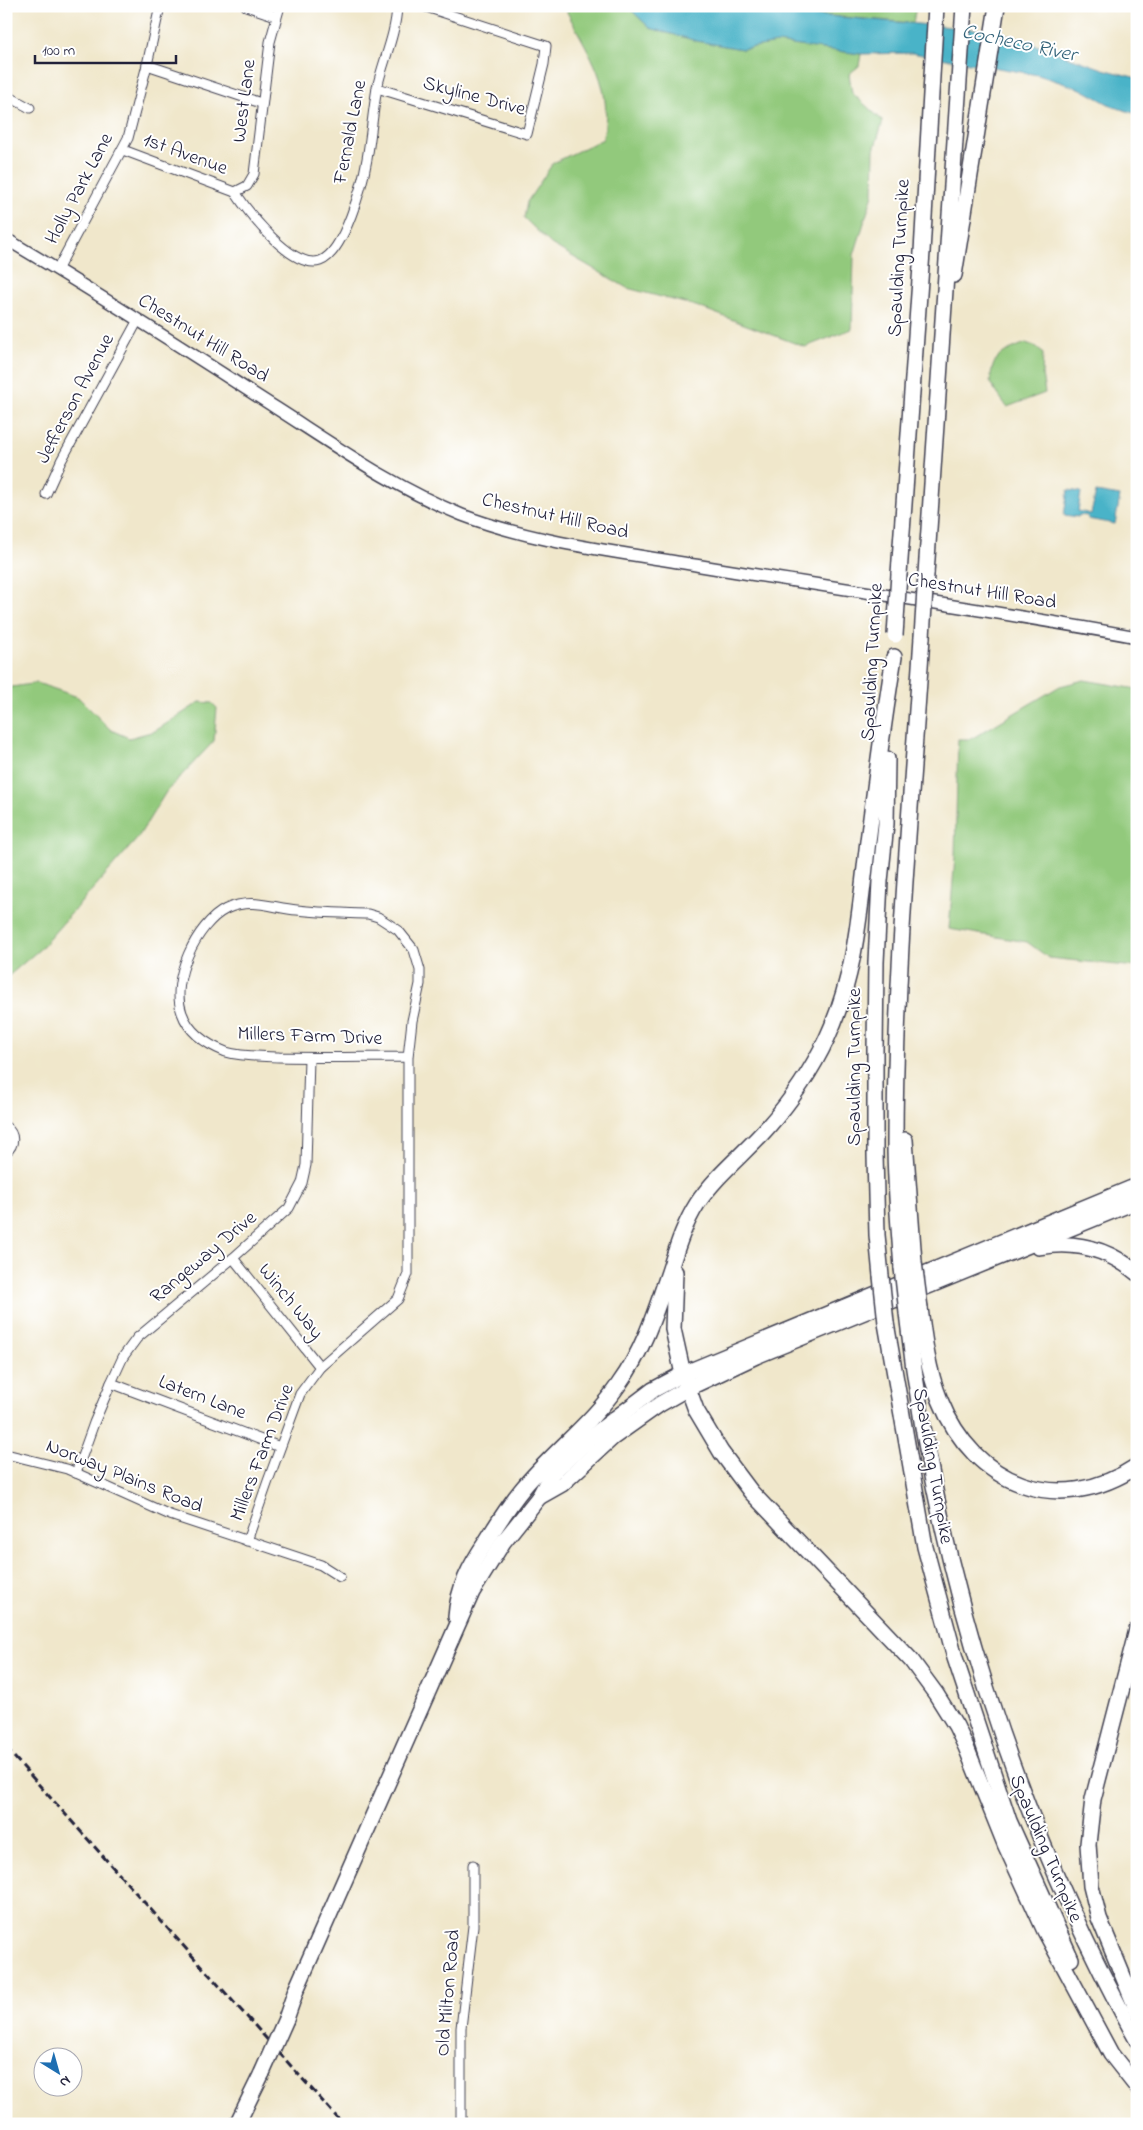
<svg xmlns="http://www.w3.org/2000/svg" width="1143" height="2130" font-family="'Indie Flower',sans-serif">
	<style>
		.green { fill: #92c97c; stroke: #5a765c }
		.water { fill: #49b3c8; stroke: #366a82 }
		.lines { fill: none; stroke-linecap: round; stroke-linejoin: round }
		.street-casing { stroke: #414051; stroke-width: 11 }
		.secondary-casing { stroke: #414051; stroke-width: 14 }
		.highway-casing { stroke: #414051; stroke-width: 18 }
		.street { stroke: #fff; stroke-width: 9 }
		.secondary { stroke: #fff; stroke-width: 11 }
		.highway { stroke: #fff; stroke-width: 15 }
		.rail { stroke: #22223b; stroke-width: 3; stroke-dasharray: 8 4; stroke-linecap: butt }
		.highway-bridge-casing { stroke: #414051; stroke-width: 18; stroke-linecap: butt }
		.highway-bridge { stroke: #fff; stroke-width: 15 }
		.labels { text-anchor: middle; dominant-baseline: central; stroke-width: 4; stroke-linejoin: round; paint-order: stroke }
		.street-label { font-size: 20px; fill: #22223b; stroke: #fff }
		.water-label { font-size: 21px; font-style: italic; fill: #34637a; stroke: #fff }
	</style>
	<rect width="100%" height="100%" fill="#fff"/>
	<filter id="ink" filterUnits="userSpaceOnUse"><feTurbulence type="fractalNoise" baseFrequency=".02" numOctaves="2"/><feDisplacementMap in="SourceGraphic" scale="10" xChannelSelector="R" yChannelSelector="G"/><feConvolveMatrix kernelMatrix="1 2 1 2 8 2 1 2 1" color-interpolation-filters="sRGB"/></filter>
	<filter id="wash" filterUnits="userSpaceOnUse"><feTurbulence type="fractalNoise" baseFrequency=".0096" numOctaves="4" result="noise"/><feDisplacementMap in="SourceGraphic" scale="20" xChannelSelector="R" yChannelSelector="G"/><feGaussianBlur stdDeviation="1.12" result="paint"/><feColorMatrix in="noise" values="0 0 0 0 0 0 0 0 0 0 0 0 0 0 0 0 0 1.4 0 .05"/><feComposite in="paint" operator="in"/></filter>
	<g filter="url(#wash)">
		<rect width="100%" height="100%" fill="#f0e7cb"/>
		<!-- green -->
		<g class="green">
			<path d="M568,6H627L650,28L697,41L742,49L777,43L861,54L859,66L849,74L852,93L883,121L874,150L873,194L854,255L852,329L805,347L696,306L627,288L551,244L524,218L527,202L553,163L603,139C614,86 590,56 567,12Z"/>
			<path d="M716,6H916L913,23Z"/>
			<path d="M1026,343L1037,347L1043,354L1042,374L1045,393L1007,407L990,383C992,355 1001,353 1026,343Z"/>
			<path d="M1084,680L1137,689V967L1049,958L1027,942L949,929L955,857L958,739H971L1060,686Z"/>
			<path d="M37,683L78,697L111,730L129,738L155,731L200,702L212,703L217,708L214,741L166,792L137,839L40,949L6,978V688Z"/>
		</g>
		<!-- water -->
		<g class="water">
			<path d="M627,6H716L996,31L1103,69L1137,78V114L1114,107L1081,89L1038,75L912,53L861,54L777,43L742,49L697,41L650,28Z"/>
			<path d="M1068,490L1081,492L1078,511L1091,514L1096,492L1120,496L1115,524L1088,519V516L1079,515L1078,517L1064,515Z"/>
		</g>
	</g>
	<g filter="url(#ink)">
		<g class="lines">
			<defs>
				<g id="street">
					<path d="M246,6L276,16"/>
					<path d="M147,65L261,103"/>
					<path d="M377,88L527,134L544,64L546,46L423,6"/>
					<path d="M6,95L30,108"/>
					<path d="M123,150L235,192"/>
					<path d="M235,192C248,212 292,270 320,261C344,253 363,183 367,159C371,136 373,111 377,88C383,61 396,34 397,6"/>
					<path d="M235,192L247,186L254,174L270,42L280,6"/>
					<path d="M57,270L128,138L147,65L160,6"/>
					<path d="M46,494L61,461L138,320"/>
					<path d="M6,1127C15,1134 15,1145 6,1152"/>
					<path d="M233,1258L320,1367"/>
					<path d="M111,1383L280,1447"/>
					<path d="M6,1454L67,1469L170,1515L321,1565L340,1577"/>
					<path d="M76,1473L94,1423L111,1383L123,1357L137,1338L233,1258L289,1208L302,1183L306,1165L309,1058"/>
					<path d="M247,1541L268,1481L300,1394L320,1367L398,1299L408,1274V1057L412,1021L420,984V970L414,950L398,930L378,917L368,914C344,913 321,913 297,910C272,908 252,897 226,909C196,924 170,981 182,1013C189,1033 208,1045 226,1052C243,1057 262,1056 279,1057C322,1058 365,1057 408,1057"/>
					<path d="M461,2124V2028L473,1926V1865"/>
				</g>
				<path id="secondary" d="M6,239C98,293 187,351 276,408C337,447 395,488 462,515C538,544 622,552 701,566C846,590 992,610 1137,637"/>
				<g id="highway">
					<path d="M954,275L997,6"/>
					<path d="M899,574L922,252L936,6"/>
					<path d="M926,574L964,6"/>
					<path d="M905,1140L914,1262"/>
					<path d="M1039,1247C1076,1240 1108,1249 1137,1273"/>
					<path d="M902,1268C899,1226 895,1184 895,1143C895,974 911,806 922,637"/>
					<path d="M675,1272L673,1329L683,1374L696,1410L721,1452L751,1492L911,1660L936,1694L956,1726L966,1747L1005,1844L1045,1931L1111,2054L1137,2087"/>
					<path d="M881,1276L877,1235L875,1155V1050L876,962L880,881L886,824L887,759"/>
					<path d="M920,1308C924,1340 928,1371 940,1400C974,1485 1059,1518 1137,1466"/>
					<path d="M907,1313C935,1568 1014,1816 1137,2040"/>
					<path d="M886,1323L925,1547L955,1658L1009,1821L1071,1959"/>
					<path d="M539,1497L562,1484L612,1438L660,1404L688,1388L756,1356L1137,1201"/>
					<path d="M456,1617C458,1588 470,1566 486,1542C497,1524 509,1505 523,1488C553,1452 592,1423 619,1384C643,1351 655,1313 668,1275C676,1251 683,1226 697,1204C716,1175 744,1154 767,1128C791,1101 812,1070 827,1038C856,976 860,908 868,841C876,779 884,718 894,657"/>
					<path d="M1137,1630L1093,1799L1088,1844L1091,1886L1099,1918L1137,2010"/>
					<path d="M286,2019L296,1990L472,1592L503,1542L539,1497L552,1473L599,1431L653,1390L683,1374L1132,1188"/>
					<path d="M237,2124L262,2073"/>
				</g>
			</defs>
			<!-- street casing -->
			<use href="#street" class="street-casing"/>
			<!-- secondary casing -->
			<use href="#secondary" class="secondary-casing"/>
			<!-- highway casing -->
			<use href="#highway" class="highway-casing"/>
			<!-- street -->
			<use href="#street" class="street"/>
			<!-- secondary -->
			<use href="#secondary" class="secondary"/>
			<!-- highway -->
			<use href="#highway" class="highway"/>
			<!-- rail -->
			<path class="rail" d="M6,1748L343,2124"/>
			<defs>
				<g id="highway-bridge">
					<path d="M895,635L899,574"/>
					<path d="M922,637L926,574"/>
					<path d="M914,1262L920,1308"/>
					<path d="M902,1268L907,1313"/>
					<path d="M881,1276L886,1323"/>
					<path d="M262,2073L286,2019"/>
				</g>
			</defs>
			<!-- highway-bridge casing -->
			<use href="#highway-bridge" class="highway-bridge-casing"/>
			<!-- highway-bridge -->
			<use href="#highway-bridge" class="highway-bridge"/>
		</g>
	</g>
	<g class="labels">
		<!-- street labels -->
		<g class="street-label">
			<text transform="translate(474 97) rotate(15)">Skyline Drive</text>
			<text transform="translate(245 101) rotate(-83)">West Lane</text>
			<text transform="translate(351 132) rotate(-79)">Fernald Lane</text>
			<text transform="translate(185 155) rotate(20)">1st Avenue</text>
			<text transform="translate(80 189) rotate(-62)">Holly Park Lane</text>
			<text transform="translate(900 258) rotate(-87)">Spaulding Turnpike</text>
			<text transform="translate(203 339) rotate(32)">Chestnut Hill Road</text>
			<text transform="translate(76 399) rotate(-62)">Jefferson Avenue</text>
			<text transform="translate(555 517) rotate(13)">Chestnut Hill Road</text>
			<text transform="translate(982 592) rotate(9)">Chestnut Hill Road</text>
			<text transform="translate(873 662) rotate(-87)">Spaulding Turnpike</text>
			<text transform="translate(310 1037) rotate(2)">Millers Farm Drive</text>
			<text transform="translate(855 1067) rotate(-90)">Spaulding Turnpike</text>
			<text transform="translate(204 1258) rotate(-40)">Rangeway Drive</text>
			<text transform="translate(290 1302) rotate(51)">Winch Way</text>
			<text transform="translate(202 1398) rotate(21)">Latern Lane</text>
			<text transform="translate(263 1453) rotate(-69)">Millers Farm Drive</text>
			<text transform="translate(932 1466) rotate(80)">Spaulding Turnpike</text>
			<text transform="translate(124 1477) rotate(22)">Norway Plains Road</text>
			<text transform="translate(1045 1849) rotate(67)">Spaulding Turnpike</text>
			<text transform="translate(449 1993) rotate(-85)">Old Milton Road</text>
		</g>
		<!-- water labels -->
		<g class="water-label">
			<text transform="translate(1019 44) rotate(12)">Cocheco River</text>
		</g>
	</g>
	<!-- margin -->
	<rect width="1143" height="2130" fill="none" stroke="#fff" stroke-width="25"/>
	<!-- north arrow -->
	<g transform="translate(58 2072) rotate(143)"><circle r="24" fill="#ffffff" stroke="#a7a7b1"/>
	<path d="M0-4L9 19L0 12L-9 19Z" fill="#1f6fb2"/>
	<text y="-8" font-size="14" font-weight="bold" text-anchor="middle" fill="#22223b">N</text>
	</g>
	<!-- scale -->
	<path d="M35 55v8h141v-8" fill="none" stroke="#22223b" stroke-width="2.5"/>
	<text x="42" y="55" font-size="15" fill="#22223b" stroke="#ffffff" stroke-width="4" paint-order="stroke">100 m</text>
</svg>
